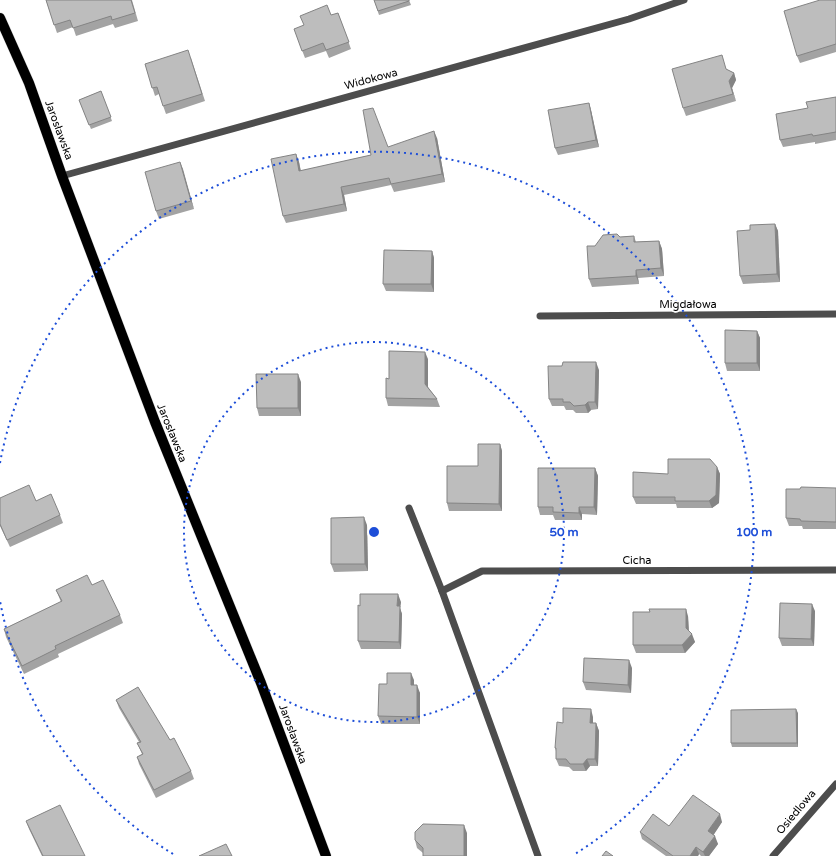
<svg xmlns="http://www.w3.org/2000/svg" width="836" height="856" font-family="'Varela Round',sans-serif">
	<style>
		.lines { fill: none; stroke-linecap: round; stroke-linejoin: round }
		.major-casing { stroke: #dbdbdb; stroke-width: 11 }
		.minor { stroke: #4d4d4d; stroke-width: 7 }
		.major { stroke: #000; stroke-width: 10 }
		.wall { fill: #a3a3a3 }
		.shaded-wall { fill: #848484 }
		.building { fill: #bdbdbd; stroke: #848484 }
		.ring { fill: none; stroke: #1d4ed8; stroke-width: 2; stroke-dasharray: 2 4 }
		.labels { text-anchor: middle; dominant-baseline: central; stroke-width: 3.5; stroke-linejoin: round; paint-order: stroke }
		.street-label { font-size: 11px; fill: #000; stroke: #fff }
		.centre { fill: #1d4ed8; stroke: #fff; stroke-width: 2 }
		.ring-label { font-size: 12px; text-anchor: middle; font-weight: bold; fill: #1d4ed8; stroke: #fff; stroke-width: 3.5; stroke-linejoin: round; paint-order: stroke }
	</style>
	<rect width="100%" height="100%" fill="#fff"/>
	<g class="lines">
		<defs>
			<path id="major" d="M0,18L29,83L62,176L155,422L261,683L326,856"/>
		</defs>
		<!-- major casing -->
		<use href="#major" class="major-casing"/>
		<!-- minor -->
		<g class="minor">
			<path d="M62,176L629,19L684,0"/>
			<path d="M540,316L836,314"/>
			<path d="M409,508L442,591L538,856"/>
			<path d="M442,591L482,571L836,570"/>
			<path d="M773,856L836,784"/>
		</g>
		<!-- major -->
		<use href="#major" class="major"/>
	</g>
	<!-- wall -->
	<g class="wall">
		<path d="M46,0H132L138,21L115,28L113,24L76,36L73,27L57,33Z"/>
		<path d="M374,0H409L411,5L379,15Z"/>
		<path d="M836,0V52L800,63L797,56Z"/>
		<path d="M338,13L351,49L329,58L326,51L305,58L294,29Z"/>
		<path d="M191,58L205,101L166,114L159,94L155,96L145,64Z"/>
		<path d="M726,69L734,73L736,80L732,88L736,101L686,116L683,108Z"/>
		<path d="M101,91L112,121L91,129L79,100Z"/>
		<path d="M836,97V140L815,144V142L783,147L780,140L808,108Z"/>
		<path d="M589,103L591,110L599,147L558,155L555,148Z"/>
		<path d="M437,138L445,182L394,192L391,185L344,195L347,211L286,223L283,216L296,154L299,162L301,171L371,155L388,147Z"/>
		<path d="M180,162L194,209L159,219L156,211Z"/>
		<path d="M775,224L778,231L780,282L743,284L740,276Z"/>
		<path d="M634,236L636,242L659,241L662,249L664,276L638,278L639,284L592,287L589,279L595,246L620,237Z"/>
		<path d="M432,251L434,258V292L386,291L383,284Z"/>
		<path d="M757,331L760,338V371H727L725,363Z"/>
		<path d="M428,359V387L437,399L440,407L388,406L386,398L389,379Z"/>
		<path d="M599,370L598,409L591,410L588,413H576L573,410H566L564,406H552L549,399Z"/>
		<path d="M301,382V416H259L257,408Z"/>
		<path d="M500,444L502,451V511H449L447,503L478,466Z"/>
		<path d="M717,467L720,474L719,503L712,508H677L676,504H636L633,497L668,474Z"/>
		<path d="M595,468L598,476L597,515L582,514V520H555L553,515H540L538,507Z"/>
		<path d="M836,488V529H803L802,526H789L786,518L800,489Z"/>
		<path d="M0,498L36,501L60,515L63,523L10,547L0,526Z"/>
		<path d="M367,525L368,571L334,572L331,564Z"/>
		<path d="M92,585L120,615L123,623L58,654L59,657L24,674L6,637L4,629L61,602L56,590Z"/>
		<path d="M401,602L400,608L402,614L401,649H361L358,641L360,606Z"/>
		<path d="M815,611L814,646H782L779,638Z"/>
		<path d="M688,616L689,631L695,642L685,653H636L633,645Z"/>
		<path d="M632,668L631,693L586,690L583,682Z"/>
		<path d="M414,680V685L420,693V724H381L378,716L387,684Z"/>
		<path d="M116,700L170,740L191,771L194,779L156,798L139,764L137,757L142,754L137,743L139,742L119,708Z"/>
		<path d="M798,713V747H732L731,743Z"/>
		<path d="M593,717V723H596L599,731L598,766H590L586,771H573L569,767L559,766L556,759V751L555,748L563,723Z"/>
		<path d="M26,821L85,856H42L29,829Z"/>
		<path d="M722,822L713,835L718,844L709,856H701L699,854L698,856H666L642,839L640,832L669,826Z"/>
		<path d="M467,833L423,853L417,848L415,840Z"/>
	</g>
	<!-- shaded-wall -->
	<g class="shaded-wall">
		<path d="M734,73L736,80L732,88L736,101L729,81Z"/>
		<path d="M589,103L591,110L599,147L596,140Z"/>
		<path d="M434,131L437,138L445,182L442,174Z"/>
		<path d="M296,154L299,162L302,179L299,171Z"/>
		<path d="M180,162L183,169L194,209L191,201Z"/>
		<path d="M341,187L344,195L347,211L344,204Z"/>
		<path d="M775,224L778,231L780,282L777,274Z"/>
		<path d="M659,241L662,249L664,276L661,268Z"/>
		<path d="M432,251L434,258V292L431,284Z"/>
		<path d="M636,270L638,278L639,284L636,276Z"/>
		<path d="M757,331L760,338V371L757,363Z"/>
		<path d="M425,352L428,359V391L425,384Z"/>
		<path d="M596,362L599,370L598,409L595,402Z"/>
		<path d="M298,374L301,382V416L298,408Z"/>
		<path d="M588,402L591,410L588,413L585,405Z"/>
		<path d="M500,444L502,451V511L499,504Z"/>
		<path d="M717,467L720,474L719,503L712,508L709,501Z"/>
		<path d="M595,468L598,476L597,515L594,507Z"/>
		<path d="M579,507L582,514V520L579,513Z"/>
		<path d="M364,517L367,525L368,571L365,564Z"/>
		<path d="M398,594L401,602L400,608L402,614L401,649L399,642L397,606Z"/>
		<path d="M812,604L815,611L814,646L811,639Z"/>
		<path d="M686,609L688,616L689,636L686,628Z"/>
		<path d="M692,634L695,642L685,653L682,645Z"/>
		<path d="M629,660L632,668L631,693L628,685Z"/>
		<path d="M411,673L414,680V693L411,685Z"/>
		<path d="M417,685L420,693V724L417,717Z"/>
		<path d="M591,709L593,717V730L590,723Z"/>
		<path d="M796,709L798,713V747L797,743Z"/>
		<path d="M596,723L599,731L598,766L595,759Z"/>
		<path d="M587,759L590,766L586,771L583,764Z"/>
		<path d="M720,814L722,822L711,839L708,831Z"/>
		<path d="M464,825L467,833V856H464Z"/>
		<path d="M715,836L718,844L709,856H705L703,852Z"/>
		<path d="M696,847L699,854L698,856H690Z"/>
	</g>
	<!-- building -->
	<g class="building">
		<path d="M46,0H131L135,13L112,20L111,16L73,28L70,20L54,25Z"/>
		<path d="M374,0H409V1L378,11Z"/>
		<path d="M820,0H836V44L797,56L784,11Z"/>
		<path d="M327,5L331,15L338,13L349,42L326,50L323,43L302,51L294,29L304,25L300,16Z"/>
		<path d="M188,50L202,94L163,106L157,87L152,88L145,64Z"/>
		<path d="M722,55L726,69L734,73L729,81L733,94L683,108L672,69Z"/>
		<path d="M101,91L111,117L89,125L79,100Z"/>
		<path d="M836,97V132L813,136L812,134L780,140L776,114L808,108L806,102Z"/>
		<path d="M589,103L596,140L555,148L548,110Z"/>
		<path d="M373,108L388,147L434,131L442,174L391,184L389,178L341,187L344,204L283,216L271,159L296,154L299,171L371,155L363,110Z"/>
		<path d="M180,162L191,201L156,211L145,172Z"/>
		<path d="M775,224L777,274L740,276L737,231L750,230V225Z"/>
		<path d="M617,234L620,237L634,236V242L659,241L661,268L636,270V276L589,279L587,246H595L603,235Z"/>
		<path d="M384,250L432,251L431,284H383Z"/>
		<path d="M725,330L757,331V363H725Z"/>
		<path d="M389,351L425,352V384L437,399L386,398V378L389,379Z"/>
		<path d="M563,362H596L595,402H588L585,405L574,406L570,402H563V399H549L548,366H562Z"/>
		<path d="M256,374H298V408H257Z"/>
		<path d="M478,444H500L499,504L447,503V466H478Z"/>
		<path d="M668,459H710L717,467L716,495L709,501H675V497H633V472L668,474Z"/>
		<path d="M538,468H595L594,507H579V513L553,512V507H538Z"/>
		<path d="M29,485L36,501L51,494L60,515L7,540L0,524V498Z"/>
		<path d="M801,487L836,488V522L801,521L800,519L786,518V489H800Z"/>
		<path d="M364,517L365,564H331V518Z"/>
		<path d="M87,575L92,585L103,580L120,615L55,646L56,649L22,666L4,629L62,601L56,590Z"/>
		<path d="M360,594H398L397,606H400L399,642L358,641V605L360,606Z"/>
		<path d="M780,603L812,604L811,639L779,638Z"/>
		<path d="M649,609H686V628L692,634L682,645H633V612H650Z"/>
		<path d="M584,658L629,660L628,685L583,682Z"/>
		<path d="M387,673H411V685H417V717L378,716L379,684H387Z"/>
		<path d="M138,687L170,740L174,738L191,771L154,790L137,757L143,754L137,743L141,742L116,700Z"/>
		<path d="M563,708L591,709L590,723H596L595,759H587L583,764H570L566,759H556V748H555L557,722L563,723Z"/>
		<path d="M796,709L797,743H731V710Z"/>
		<path d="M693,795L720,814L708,831L715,836L703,852L696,847L690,856H673L640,832L653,814L669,826Z"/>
		<path d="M60,805L85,856H43L26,821Z"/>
		<path d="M423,824L464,825V856H423V848L415,840V832Z"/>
		<path d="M226,844L232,856H199Z"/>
		<path d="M606,851L613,856H602Z"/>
	</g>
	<!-- distance rings -->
	<g class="ring">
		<circle cx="374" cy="532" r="190"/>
		<path d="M173 854A380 380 0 0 1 0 601M0 463A380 380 0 1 1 575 854"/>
	</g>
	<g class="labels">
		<!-- street labels -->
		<g class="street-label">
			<text transform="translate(371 79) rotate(-15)">Widokowa</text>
			<text transform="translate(59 130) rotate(70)">Jarosławska</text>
			<text x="688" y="304">Migdałowa</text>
			<text transform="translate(172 433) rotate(68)">Jarosławska</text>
			<text x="637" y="560">Cicha</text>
			<text transform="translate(293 734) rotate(70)">Jarosławska</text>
			<text transform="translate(796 812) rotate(-50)">Osiedlowa</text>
		</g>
	</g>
	<circle cx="374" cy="532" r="6" class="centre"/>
	<g class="ring-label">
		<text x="564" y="536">50 m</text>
		<text x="754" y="536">100 m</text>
	</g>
</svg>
